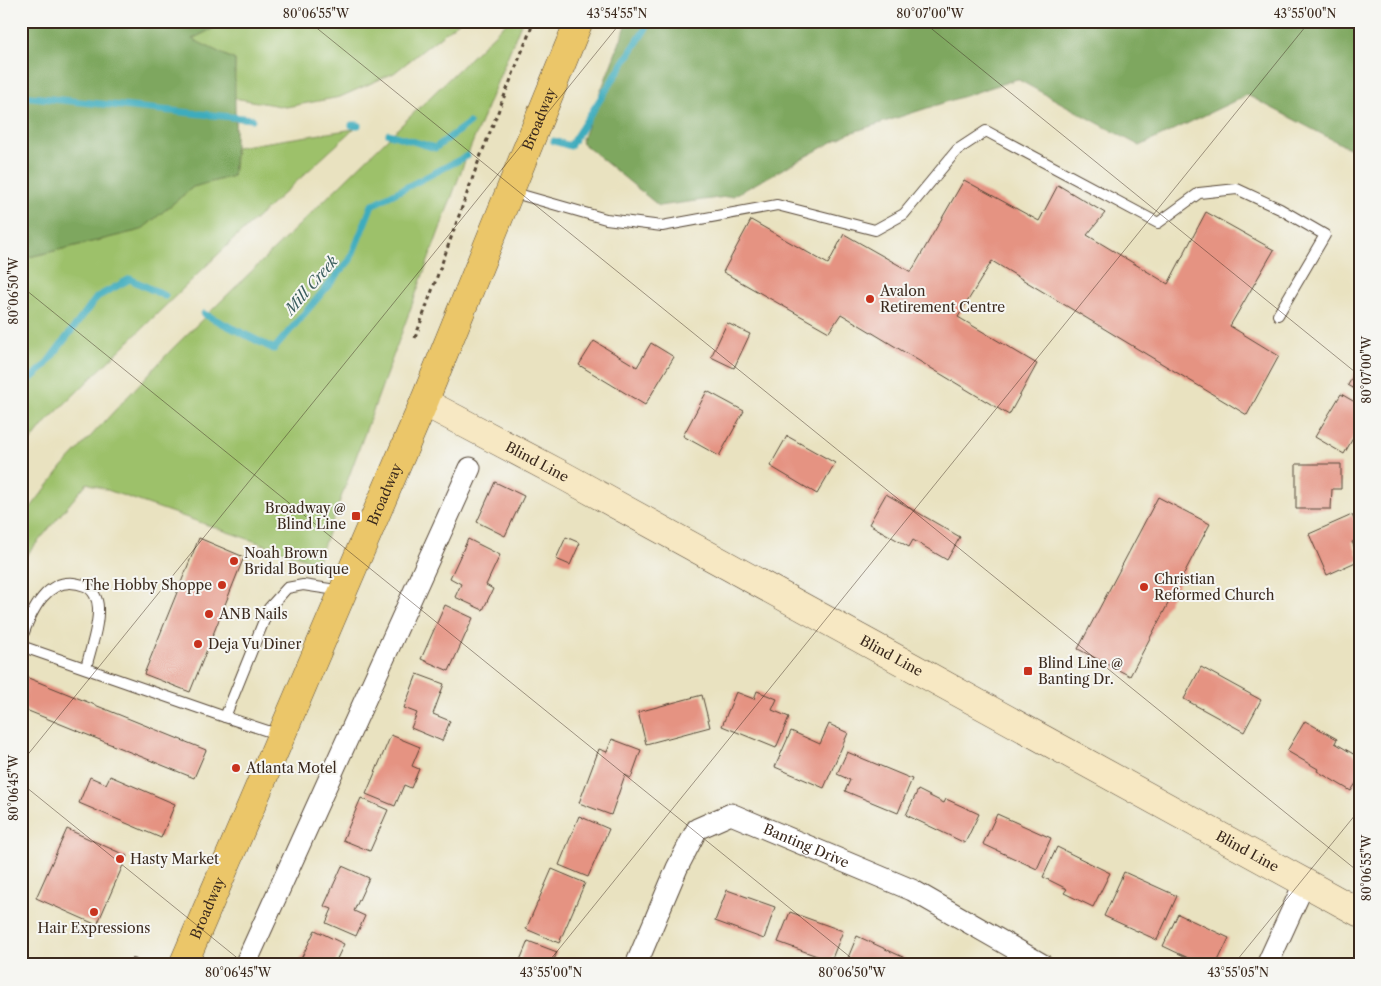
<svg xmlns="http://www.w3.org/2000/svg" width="1381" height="986" font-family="'Libre Caslon Text',serif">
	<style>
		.green { fill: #9dc16b; stroke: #6c7644 }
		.forest { fill: #7ea75f; stroke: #5c683e }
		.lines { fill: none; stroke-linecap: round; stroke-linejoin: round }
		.stream { stroke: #3eacbd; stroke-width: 7 }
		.building { fill: #e59382 }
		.lane-casing { stroke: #554636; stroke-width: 12 }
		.street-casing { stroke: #554636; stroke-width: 23 }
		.secondary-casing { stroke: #554636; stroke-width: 29 }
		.primary-casing { stroke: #554636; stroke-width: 29 }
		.path { stroke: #554636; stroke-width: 3; stroke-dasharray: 4 4; stroke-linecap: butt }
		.lane { stroke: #fff; stroke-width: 10 }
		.street { stroke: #fff; stroke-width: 21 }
		.secondary { stroke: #f7e8c3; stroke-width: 28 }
		.primary { stroke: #ebc669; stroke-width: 28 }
		.ticks { fill: none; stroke: #3b2a1e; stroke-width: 1; stroke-opacity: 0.45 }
		.poi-dot { fill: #c8321e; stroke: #f6f6f2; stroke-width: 2 }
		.labels { text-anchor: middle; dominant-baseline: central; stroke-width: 4; stroke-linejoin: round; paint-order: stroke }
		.street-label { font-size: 14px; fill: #3b2a1e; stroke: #f6f6f2 }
		.poi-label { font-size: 14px; fill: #3b2a1e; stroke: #f6f6f2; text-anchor: start }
		.water-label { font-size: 15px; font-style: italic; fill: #3c5e5e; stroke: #f6f6f2 }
		.neatline { fill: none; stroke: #3b2a1e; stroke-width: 2 }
		.ticks-label { font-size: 12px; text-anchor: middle; fill: #3b2a1e }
	</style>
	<rect width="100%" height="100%" fill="#f6f6f2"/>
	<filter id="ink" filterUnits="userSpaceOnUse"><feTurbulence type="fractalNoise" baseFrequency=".02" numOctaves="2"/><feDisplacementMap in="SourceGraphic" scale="10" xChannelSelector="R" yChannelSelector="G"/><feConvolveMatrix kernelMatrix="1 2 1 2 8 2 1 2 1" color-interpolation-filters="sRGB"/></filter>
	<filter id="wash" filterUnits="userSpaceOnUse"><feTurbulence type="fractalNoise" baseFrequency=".0096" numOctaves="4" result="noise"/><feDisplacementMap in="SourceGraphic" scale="20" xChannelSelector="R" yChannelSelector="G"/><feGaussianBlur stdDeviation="1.12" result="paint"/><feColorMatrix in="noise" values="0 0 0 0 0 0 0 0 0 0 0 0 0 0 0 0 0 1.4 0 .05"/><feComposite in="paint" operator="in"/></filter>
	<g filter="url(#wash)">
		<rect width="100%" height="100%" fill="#e9e2c0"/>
		<!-- green -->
		<g class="green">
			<path d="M228,21H460L394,73L340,97L286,107L234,98L235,60L191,39Z"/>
			<path d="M508,21H522L463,166L317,563L87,483L21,562V520L64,465L172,349Z"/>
			<path d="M354,129L236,237L46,422L21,453V259L141,230L193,187L233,176L236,147Z"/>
		</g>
		<!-- forest -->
		<g class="forest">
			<path d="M47,21H228L192,39L235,60C234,99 237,137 233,176L193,187L141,230L21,259V26Z"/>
			<path d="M628,21H1360V154L1247,95L1140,146L1017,79L847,134L733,196L659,206L581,142Z"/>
		</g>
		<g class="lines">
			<!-- stream -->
			<g class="stream">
				<path d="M21,96L252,119"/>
				<path d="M352,125H358"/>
				<path d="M389,134L435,148L469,123"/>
				<path d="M554,141L570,146L646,28L648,21"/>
				<path d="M204,314L274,349L350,260L372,205L467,156"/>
				<path d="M21,387L44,367L97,297L130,279L165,296"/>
			</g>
		</g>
		<g id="blocks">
			<!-- building -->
			<g class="building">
				<path d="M964,180L1039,221L1058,185L1105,213L1087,235L1168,284L1206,212L1274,250L1230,326L1279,356L1247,415L992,261L958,317L1037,364L1009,415L841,314L829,332L723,272L751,220L828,264L844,234L911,272Z"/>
				<path d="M727,323L750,334L734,368L711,357Z"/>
				<path d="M594,341L637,367L651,343L674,357L645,405L579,365Z"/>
				<path d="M1360,364V392L1348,385Z"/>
				<path d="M707,391L744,411L719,456L683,436Z"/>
				<path d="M1341,394L1360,405V426L1344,454L1315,437Z"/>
				<path d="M787,436L835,463L817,494L770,466Z"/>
				<path d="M1296,464H1341V489H1332L1331,509H1296Z"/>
				<path d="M495,482L524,496L505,536L477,522Z"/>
				<path d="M886,494L960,537L947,560L913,540L909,547L869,524Z"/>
				<path d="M1158,497L1210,524L1130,676L1078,649Z"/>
				<path d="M1352,515L1360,532V539L1352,542L1360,560L1327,575L1309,534Z"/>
				<path d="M566,537L580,543L570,565L556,559Z"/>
				<path d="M199,538L244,557L190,692L144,674Z"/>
				<path d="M468,539L500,555L486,585L493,589L483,610L455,597L461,584L450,578Z"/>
				<path d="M445,605L473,618L449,671L421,659Z"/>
				<path d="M1201,667L1261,700L1244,732L1184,699Z"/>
				<path d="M417,674L444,684L433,714L450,721L442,741L411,728L417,713L404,708Z"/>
				<path d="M21,675L206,750L194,778L21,708Z"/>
				<path d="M757,691L777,699L772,710L789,717L776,748L722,726L736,692L754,699Z"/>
				<path d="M702,695L710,727L646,744L638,712Z"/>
				<path d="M1305,721L1337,739L1335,743L1360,758V777L1351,791L1317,771L1318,769L1287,751Z"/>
				<path d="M829,724L848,733L824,788L775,767L791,731L820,744Z"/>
				<path d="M391,735L420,747L412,766L419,769L411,788L404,785L395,806L366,794Z"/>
				<path d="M612,739L641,750L631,778L625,775L611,815L579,803L599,749L607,752Z"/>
				<path d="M847,752L912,779L898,813L845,791L850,780L837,774Z"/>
				<path d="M110,776L175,804L161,838L79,803L90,777L106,784Z"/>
				<path d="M918,790L944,803L946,799L979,814L965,843L906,815Z"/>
				<path d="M361,798L388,810L370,851L343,840Z"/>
				<path d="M997,814L1051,838L1037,869L983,844Z"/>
				<path d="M579,816L609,829L588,877L559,865Z"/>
				<path d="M67,829L127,856L97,925L36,898Z"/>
				<path d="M1057,847L1110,873L1093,907L1064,893L1067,889L1043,877Z"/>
				<path d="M342,866L369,878L354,911L365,916L356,936L326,923L332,909L324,906Z"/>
				<path d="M552,869L585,883L559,943L526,929Z"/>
				<path d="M1124,872L1177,896L1157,940L1104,916Z"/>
				<path d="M727,890L775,907L764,939L715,921Z"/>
				<path d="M790,912L843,931L831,961L778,942Z"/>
				<path d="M1178,914L1229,938L1216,965H1203L1163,946Z"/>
				<path d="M315,930L344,944L334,965H298Z"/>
				<path d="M857,936L905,958L902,965H845Z"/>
				<path d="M528,941L557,952L552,965H518Z"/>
			</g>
		</g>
	</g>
	<g filter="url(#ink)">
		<use href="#blocks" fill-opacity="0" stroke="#554636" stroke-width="1"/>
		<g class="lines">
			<defs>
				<g id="lane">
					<path d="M511,192L606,219L662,226L777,205L875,230L904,214L957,150L986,131L1158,223L1199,193L1237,189L1280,209L1325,235L1278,315"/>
					<path d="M21,641C30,613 48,571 85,586C93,589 98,599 98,608C99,627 90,650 86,668"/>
					<path d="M21,646L225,717L269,608L287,588L303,585L343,591"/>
					<path d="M225,717L280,735"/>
					<path d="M133,965V964"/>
				</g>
				<g id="street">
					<path d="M245,965L470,468"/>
					<path id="s1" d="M636,965L677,868L697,829L731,814L912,890L1043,965"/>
					<path d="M1267,965L1304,884"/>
				</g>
				<g id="secondary">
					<path id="s2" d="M424,402L564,476L1360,913"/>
				</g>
				<g id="primary">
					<path id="s3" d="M183,965L424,402L579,21"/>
				</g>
			</defs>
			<!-- lane casing -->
			<use href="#lane" class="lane-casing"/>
			<!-- street casing -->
			<use href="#street" class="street-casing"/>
			<!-- secondary casing -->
			<use href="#secondary" class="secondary-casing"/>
			<!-- primary casing -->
			<use href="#primary" class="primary-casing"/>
			<!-- path -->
			<path class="path" d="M415,338L479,160L534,21"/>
			<!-- lane -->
			<use href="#lane" class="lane"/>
			<!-- street -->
			<use href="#street" class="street"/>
			<!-- secondary -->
			<use href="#secondary" class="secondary"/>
			<!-- primary -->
			<use href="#primary" class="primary"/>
		</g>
	</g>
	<!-- ticks -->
	<path class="ticks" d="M308,21L1360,873M922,21L1360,376M21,286L860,965M21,763L622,21M21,783L246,965M546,965L1310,21M1233,965L1360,809"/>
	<!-- markers -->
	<g class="poi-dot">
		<circle cx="870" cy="299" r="5"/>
		<rect x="351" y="511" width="10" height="10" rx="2.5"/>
		<circle cx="234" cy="561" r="5"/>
		<circle cx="222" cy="585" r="5"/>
		<circle cx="1144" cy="587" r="5"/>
		<circle cx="209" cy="614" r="5"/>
		<circle cx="198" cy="644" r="5"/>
		<rect x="1023" y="666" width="10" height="10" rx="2.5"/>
		<circle cx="236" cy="768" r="5"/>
		<circle cx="120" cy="859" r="5"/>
		<circle cx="94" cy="912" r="5"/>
	</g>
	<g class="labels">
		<!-- street labels -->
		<g class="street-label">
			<text stroke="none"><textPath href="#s3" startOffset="918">Broadway</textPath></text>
			<text stroke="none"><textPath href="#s2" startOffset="128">Blind Line</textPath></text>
			<text stroke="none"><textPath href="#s3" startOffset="512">Broadway</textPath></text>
			<text stroke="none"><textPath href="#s2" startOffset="532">Blind Line</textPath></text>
			<text stroke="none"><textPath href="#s1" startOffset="268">Banting Drive</textPath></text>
			<text stroke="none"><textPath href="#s2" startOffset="938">Blind Line</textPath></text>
			<text stroke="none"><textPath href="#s3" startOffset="62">Broadway</textPath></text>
		</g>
		<!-- poi labels -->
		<g class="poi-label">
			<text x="880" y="291">Avalon<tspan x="880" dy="16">Retirement Centre</tspan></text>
			<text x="346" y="508" text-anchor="end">Broadway @<tspan x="346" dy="16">Blind Line</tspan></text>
			<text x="244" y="553">Noah Brown<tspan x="244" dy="16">Bridal Boutique</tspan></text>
			<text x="1154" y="579">Christian<tspan x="1154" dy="16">Reformed Church</tspan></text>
			<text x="212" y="585" text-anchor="end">The Hobby Shoppe</text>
			<text x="219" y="614">ANB Nails</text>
			<text x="208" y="644">Deja Vu Diner</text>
			<text x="1038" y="663">Blind Line @<tspan x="1038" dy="16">Banting Dr.</tspan></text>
			<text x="246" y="768">Atlanta Motel</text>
			<text x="130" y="859">Hasty Market</text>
			<text x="94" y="928" text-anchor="middle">Hair Expressions</text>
		</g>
		<!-- water labels -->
		<g class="water-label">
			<text transform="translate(311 285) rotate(-49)">Mill Creek</text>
		</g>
	</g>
	<!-- margin -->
	<rect width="1381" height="986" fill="none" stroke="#f6f6f2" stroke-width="55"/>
	<rect x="28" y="28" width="1326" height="930" class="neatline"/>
	<g class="ticks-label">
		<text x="316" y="18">80°06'55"W</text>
		<text x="617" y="18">43°54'55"N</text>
		<text x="930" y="18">80°07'00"W</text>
		<text x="1305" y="18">43°55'00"N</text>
		<text transform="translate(14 291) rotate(-90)" y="4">80°06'50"W</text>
		<text transform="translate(1367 370) rotate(-90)" y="4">80°07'00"W</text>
		<text transform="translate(14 788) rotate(-90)" y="4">80°06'45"W</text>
		<text transform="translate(1367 868) rotate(-90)" y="4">80°06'55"W</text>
		<text x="238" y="977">80°06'45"W</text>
		<text x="551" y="977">43°55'00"N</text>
		<text x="852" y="977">80°06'50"W</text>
		<text x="1238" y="977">43°55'05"N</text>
	</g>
</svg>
